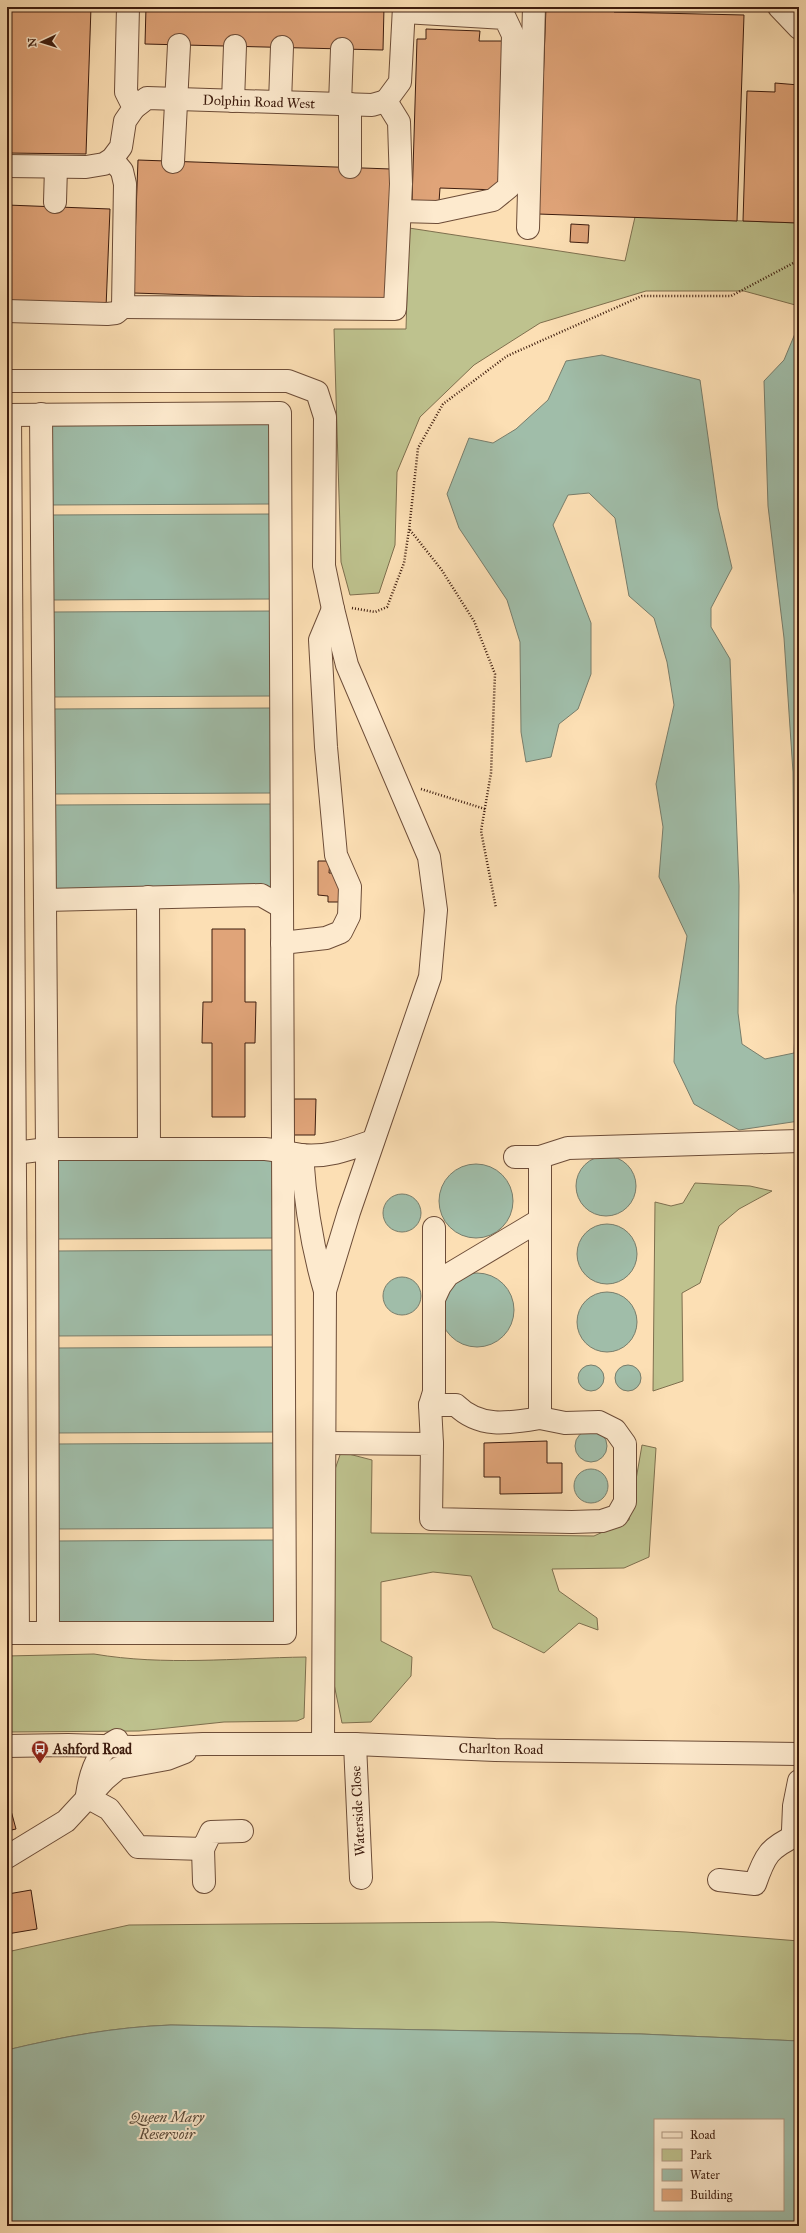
<svg xmlns="http://www.w3.org/2000/svg" width="806" height="2233" font-family="'IM FELL Great Primer',serif">
	<style>
		.green { fill: #bec28e; stroke: #7e6f4e }
		.water { fill: #a0bda9; stroke: #787d6b; fill-rule: evenodd }
		.building { fill: #e0a479; stroke: #3d1c0e }
		.lines { fill: none; stroke-linecap: round; stroke-linejoin: round }
		.minor-casing { stroke: #6d4d38; stroke-width: 24 }
		.path { stroke: #3d1c0e; stroke-width: 2.5; stroke-dasharray: 1 2; stroke-linecap: butt }
		.minor { stroke: #fdeace; stroke-width: 22 }
		.labels { text-anchor: middle; dominant-baseline: central; stroke-width: 4; stroke-linejoin: round; paint-order: stroke }
		.street-label { font-size: 14px; fill: #3d1c0e; stroke: #fdeace }
		.poi-label { font-size: 14px; font-weight: bold; fill: #3d1c0e; stroke: #fdeace; text-anchor: start }
		.water-label { font-size: 15px; font-style: italic; fill: #5b4c3c; stroke: #fdeace }
	</style>
	<rect width="100%" height="100%" fill="#fcdfb4"/>
	<filter id="stains"><feTurbulence type="fractalNoise" baseFrequency=".005" numOctaves="4"/><feColorMatrix values="0 0 0 0 .2 0 0 0 0 .09 0 0 0 0 .02 0 0 0 .5 -.17"/></filter>
	<radialGradient id="worn" r=".72"><stop offset=".6" stop-color="#630" stop-opacity="0"/><stop offset="1" stop-color="#630" stop-opacity=".3"/></radialGradient>
	<!-- green -->
	<g class="green">
		<path d="M635,217L799,223V306L744,291H646L540,323L474,365L420,417L397,472L395,545L379,593L350,595L341,562L334,329H406L409,228L625,261Z"/>
		<path d="M695,1183L750,1186L772,1191L739,1209L719,1226L700,1283L682,1293L683,1381L653,1391L655,1202L671,1206L683,1203Z"/>
		<path d="M642,1445L656,1448L649,1557L624,1568L552,1569L559,1591L597,1618L598,1630L579,1623L544,1653L493,1628L471,1576L433,1572L381,1582V1641L412,1657L411,1676L371,1722L342,1723L333,1679L331,1481L341,1452L372,1460L371,1533L594,1536L629,1520Z"/>
		<path d="M94,1654C165,1666 235,1658 306,1657L304,1718L297,1721L224,1722L139,1731L7,1732V1656Z"/>
		<path d="M493,1922L686,1932L799,1941V2041L641,2034L171,2025C115,2027 61,2037 7,2050V1952L129,1925Z"/>
	</g>
	<!-- water -->
	<g class="water">
		<path d="M799,324V934L794,891L793,772L784,638L768,506L764,381L784,360Z"/>
		<path d="M602,355L700,380L718,508L732,568L711,608V627L730,659L739,886L738,1013L742,1044L765,1059L794,1053L799,955V1121L739,1130L694,1104L674,1062L676,1006L687,936L659,877L663,827L656,784L674,705L667,662L654,618L629,596L615,518L589,493L568,495L553,525L591,623V674L578,709L559,724L551,757L526,762L521,732L520,642L507,600L459,528L447,494L469,438L493,443L516,429L548,400L566,361Z"/>
		<path d="M272,419V504L49,505V420Z"/>
		<path d="M273,514L274,599L51,600L50,515Z"/>
		<path d="M274,611V696L51,697V612Z"/>
		<path d="M274,708V793L51,794V709Z"/>
		<path d="M275,804V889L52,890V805Z"/>
		<path d="M277,1153L278,1238L55,1239L54,1154Z"/>
		<circle cx="606" cy="1186" r="30"/>
		<circle cx="476" cy="1201" r="37"/>
		<circle cx="402" cy="1213" r="19"/>
		<circle cx="607" cy="1254" r="30"/>
		<path d="M276,1250V1335L53,1336V1251Z"/>
		<circle cx="477" cy="1310" r="37"/>
		<circle cx="402" cy="1296" r="19"/>
		<circle cx="607" cy="1322" r="30"/>
		<path d="M276,1347L277,1432L54,1433L53,1348Z"/>
		<circle cx="628" cy="1378" r="13"/>
		<circle cx="591" cy="1378" r="13"/>
		<circle cx="591" cy="1446" r="16"/>
		<path d="M276,1443V1528L53,1529V1444Z"/>
		<circle cx="591" cy="1486" r="17"/>
		<path d="M276,1540V1625L53,1626V1541Z"/>
		<path d="M171,2025L641,2034L799,2041V2226H7V2050C61,2037 115,2027 171,2025ZM655,2120H783V2210H655Z"/>
	</g>
	<!-- building -->
	<g class="building">
		<path d="M7,7H91L86,154L7,153Z"/>
		<path d="M146,7H384L383,50L145,44Z"/>
		<path d="M546,7H614V12L744,15L737,221L538,214Z"/>
		<path d="M426,29L480,31L479,41H503L498,190L440,188L439,202H412L417,39H426Z"/>
		<path d="M775,83L799,85V223L743,221L747,91L775,92Z"/>
		<path d="M138,160L391,169L387,301L133,293Z"/>
		<path d="M7,205L110,209L106,308L7,305Z"/>
		<path d="M571,224L589,225L588,243L570,242Z"/>
		<path d="M318,861H330L329,873H340L339,902H328V896L318,895Z"/>
		<path d="M212,929H245V1002H256L255,1043H245V1117H212V1043H202L203,1002H212Z"/>
		<path d="M294,1099H316L315,1135H294Z"/>
		<path d="M547,1441V1463H562V1493L500,1494V1477H484V1443Z"/>
		<path d="M10,1807L16,1829L7,1831V1808Z"/>
		<path d="M31,1890L37,1929L7,1934V1904H9L8,1894Z"/>
	</g>
	<g class="lines">
		<defs>
			<g id="minor">
				<path d="M779,7L799,28"/>
				<path d="M233,101L235,46"/>
				<path d="M386,101L400,82L404,7"/>
				<path d="M280,102L282,47"/>
				<path d="M340,104L342,49"/>
				<path d="M134,108L147,98L372,105L386,101"/>
				<path d="M112,159L122,171L125,184L123,307L395,309L401,184L399,122L386,101"/>
				<path d="M173,162L179,45"/>
				<path d="M7,166L86,167L104,164L112,159L121,147L125,121L134,108L126,92L128,7"/>
				<path d="M350,167V104"/>
				<path d="M55,202L56,167"/>
				<path d="M400,211L437,212L493,200L509,187L513,35L505,18L404,12"/>
				<path d="M528,228L534,7"/>
				<path d="M7,311L107,314L116,313L123,307"/>
				<path d="M7,381H288L317,392L325,417L324,566L333,609L347,665L429,857L436,910L430,977L349,1212L325,1291L323,1744"/>
				<path d="M41,414L47,1149L48,1633"/>
				<path d="M7,415L280,413L285,1633H7"/>
				<path d="M10,415L18,1633"/>
				<path d="M148,897L149,1149"/>
				<path d="M45,900L261,895L282,907"/>
				<path d="M282,943L326,938L341,932L349,916L350,887L336,855L326,747L320,640L333,609"/>
				<path d="M15,1153L47,1149H265C277,1150 289,1153 301,1155C327,1158 350,1149 373,1141"/>
				<path d="M302,1155C305,1201 312,1247 325,1291"/>
				<path d="M515,1157H540"/>
				<path d="M434,1299L440,1286L448,1275L540,1220"/>
				<path d="M430,1405L434,1392V1228"/>
				<path d="M326,1443L432,1444L431,1519L572,1522L602,1521L617,1516L625,1502V1444L615,1430L599,1422L565,1423L540,1418"/>
				<path d="M432,1444L430,1405H456C480,1429 510,1423 540,1418V1157L568,1148L799,1141"/>
				<path d="M355,1744L361,1878"/>
				<path d="M7,1746L68,1745L134,1747L203,1744H355L495,1750L799,1754"/>
				<path d="M799,1781L794,1806L793,1830L799,1836"/>
				<path d="M87,1795C90,1774 97,1750 117,1740"/>
				<path d="M87,1797L109,1809L138,1847L203,1849L211,1832L242,1831"/>
				<path d="M203,1849L204,1882"/>
				<path d="M7,1857L66,1821L104,1780L118,1768L167,1759L185,1752"/>
				<path d="M719,1880L755,1884C765,1855 769,1848 797,1835"/>
			</g>
		</defs>
		<!-- minor casing -->
		<use href="#minor" class="minor-casing"/>
		<!-- path -->
		<g class="path">
			<path d="M410,530L441,569L474,621L495,674L491,773L481,831L496,908"/>
			<path d="M352,608L375,612L387,607L404,563L409,530L418,448L443,404L507,356L642,296H731L799,260"/>
			<path d="M421,789L485,809"/>
		</g>
		<!-- minor -->
		<use href="#minor" class="minor"/>
	</g>
	<!-- icons -->
	<defs>
		<symbol id="bus-pin" viewBox="-11 -11 22 30"><path d="M0 17L-7.5 6A9.5 9.5 0 1 1 7.5 6Z" fill="#8f2418" stroke="#fdeace"/><path d="M-5-6H5V4H4V6H2V4H-2V6H-4V4H-5ZM-3.5-4V0h7V-4ZM-3.5 1.2v1.5H-2V1.2ZM2 1.2v1.5H3.5V1.2Z" fill="#fff"/></symbol>
	</defs>
	<g fill-rule="evenodd">
		<use href="#bus-pin" x="30" y="1739" width="20" height="27"/>
	</g>
	<g class="labels">
		<!-- street labels -->
		<g class="street-label">
			<text transform="translate(259 102) rotate(2)">Dolphin Road West</text>
			<text transform="translate(501 1749) rotate(1)">Charlton Road</text>
			<text transform="translate(358 1811) rotate(-93)">Waterside Close</text>
		</g>
		<!-- poi labels -->
		<g class="poi-label">
			<text x="53" y="1749">Ashford Road</text>
		</g>
		<!-- water labels -->
		<g class="water-label">
			<text x="167" y="2117">Queen Mary<tspan x="167" dy="17">Reservoir</tspan></text>
		</g>
	</g>
	<!-- margin -->
	<rect width="806" height="2233" fill="none" stroke="#fcdfb4" stroke-width="24"/>
	<rect x="8" y="8" width="790" height="2217" fill="none" stroke="#3d1c0e" stroke-width="2"/>
	<rect x="12" y="12" width="782" height="2209" fill="none" stroke="#3d1c0e"/>
	<!-- legend -->
	<rect x="654" y="2119" width="130" height="92" fill="#fdeace" stroke="#b09881"/>
	<rect x="662" y="2132" width="20" height="6" fill="#fdeace" stroke="#b09881"/>
	<text x="690" y="2139" font-size="12" fill="#3d1c0e">Road</text>
	<rect x="662" y="2149" width="20" height="12" fill="#bec28e" stroke="#b09881"/>
	<text x="690" y="2159" font-size="12" fill="#3d1c0e">Park</text>
	<rect x="662" y="2169" width="20" height="12" fill="#a0bda9" stroke="#b09881"/>
	<text x="690" y="2179" font-size="12" fill="#3d1c0e">Water</text>
	<rect x="662" y="2189" width="20" height="12" fill="#e0a479" stroke="#b09881"/>
	<text x="690" y="2199" font-size="12" fill="#3d1c0e">Building</text>
	<!-- north arrow -->
	<g transform="translate(42 42) rotate(266)" stroke="#fdeace" stroke-width="3" paint-order="stroke">
	<path d="M0-3L7 15L0 10L-7 15Z" fill="#3d1c0e"/>
	<text y="-6" font-size="11" font-weight="bold" text-anchor="middle" fill="#3d1c0e">N</text>
	</g>
	<rect width="100%" height="100%" filter="url(#stains)"/>
	<rect width="100%" height="100%" fill="url(#worn)"/>
</svg>
